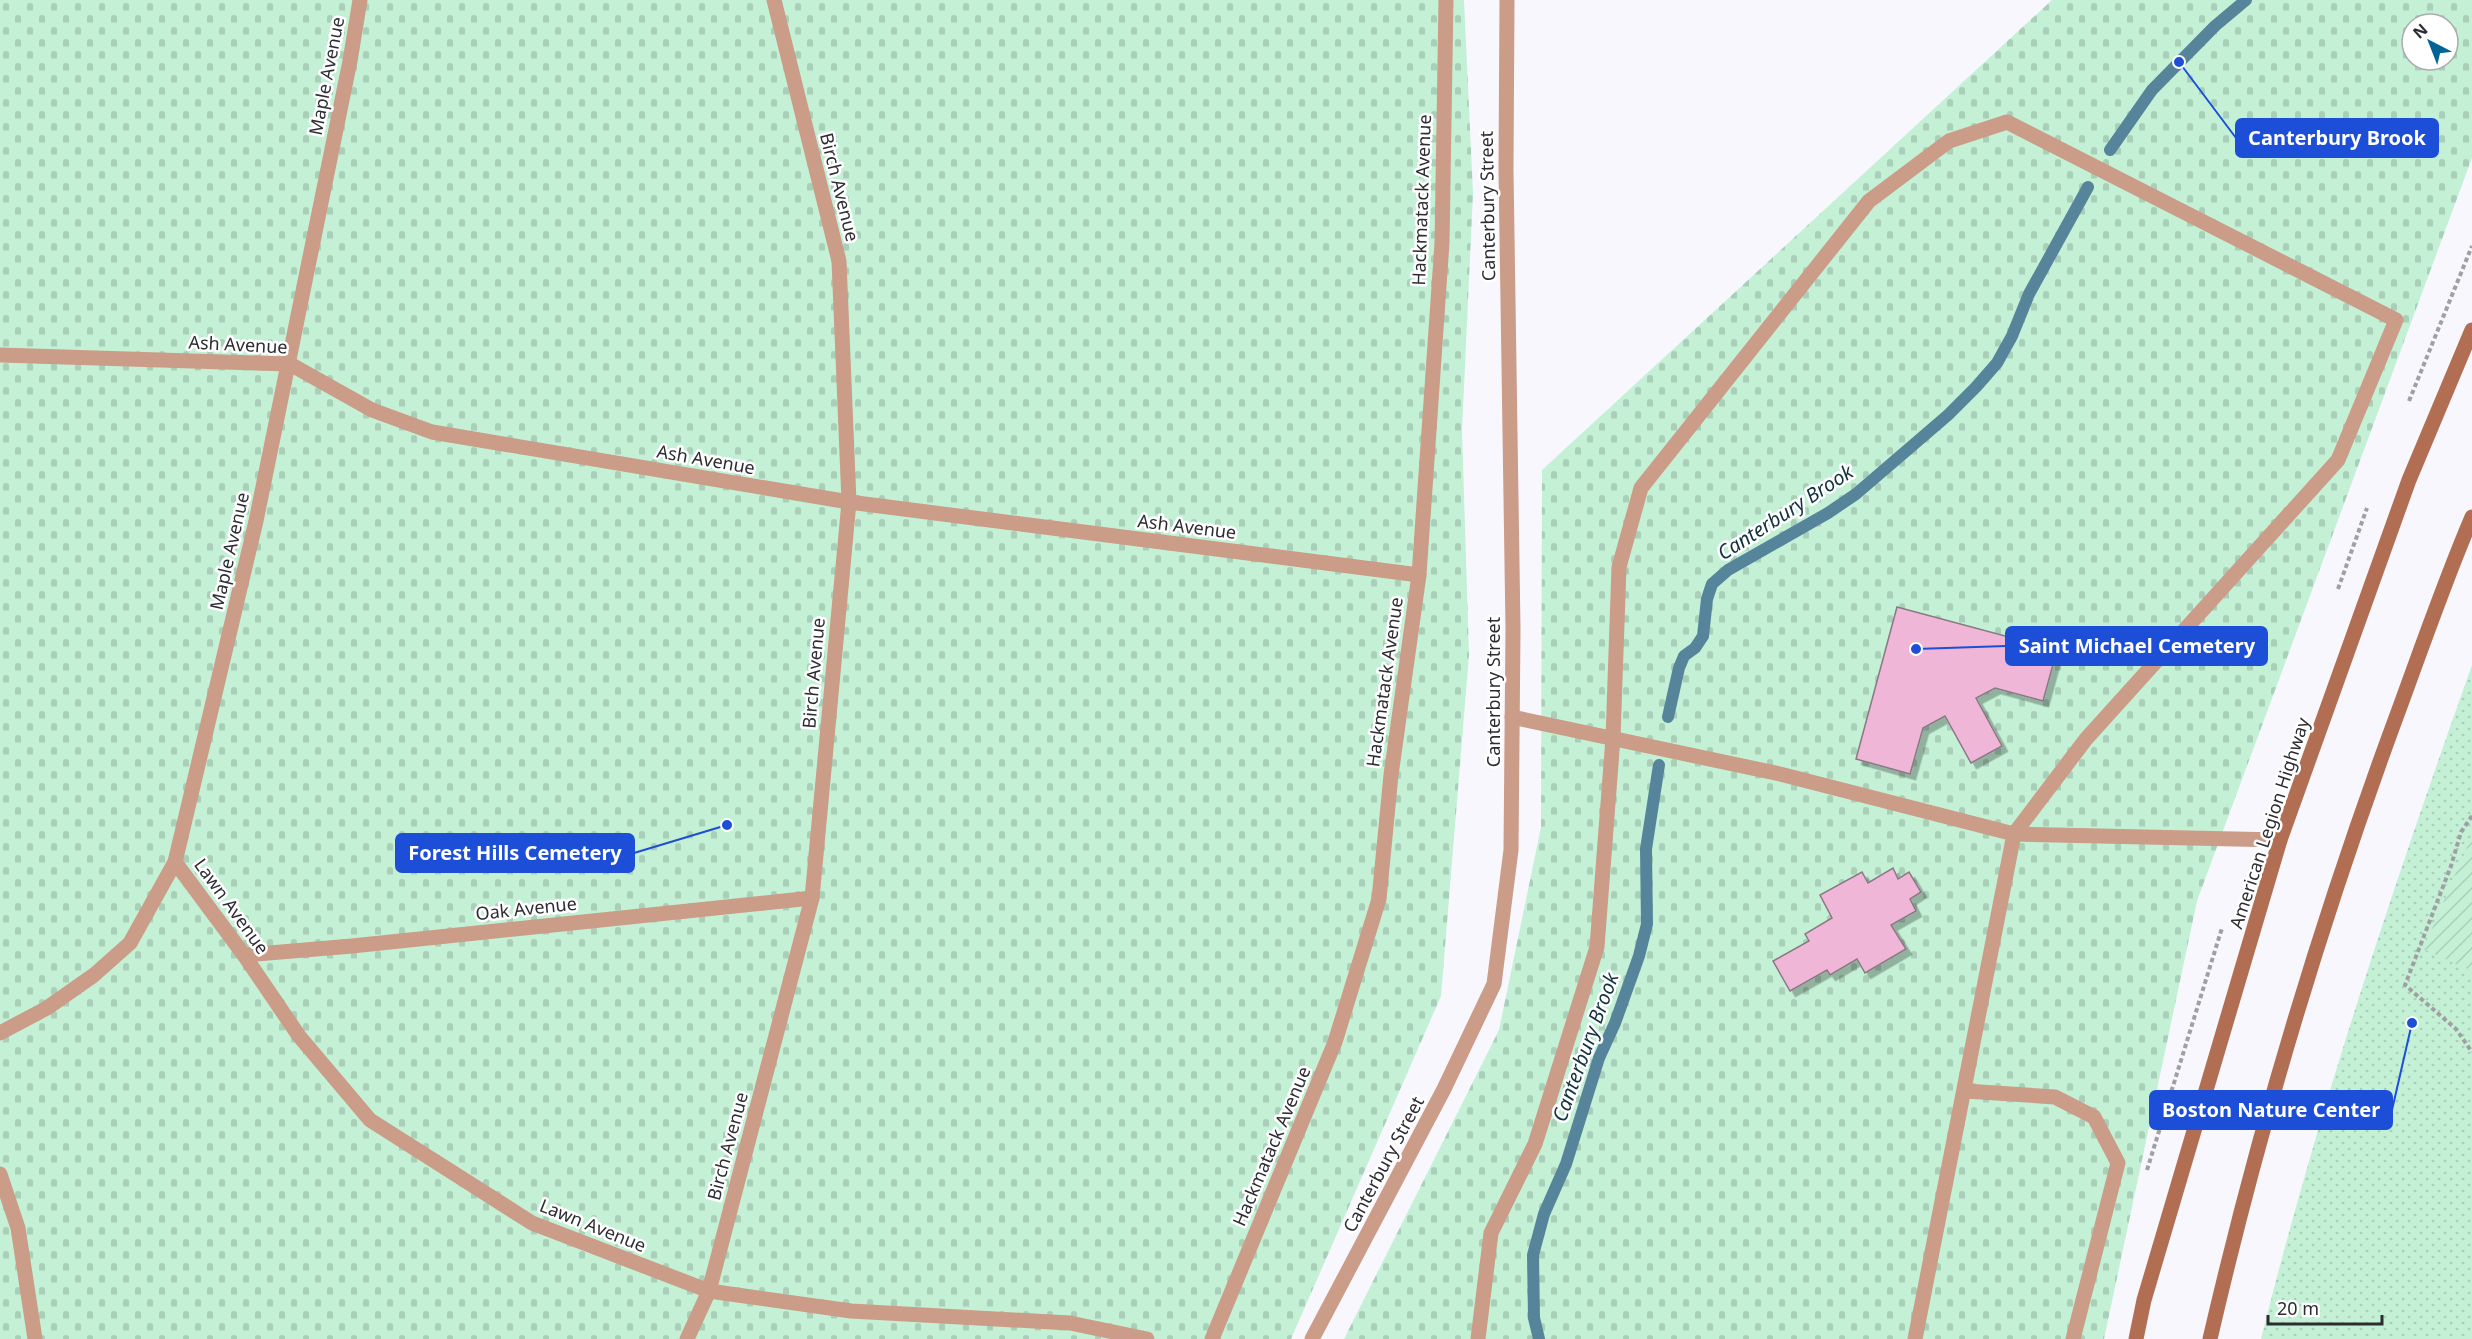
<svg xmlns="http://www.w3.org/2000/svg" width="2472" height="1339" font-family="'Noto Sans',sans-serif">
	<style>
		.cemetery { fill: url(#cemetery-stones); fill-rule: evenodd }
		.park { fill: url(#park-dots) }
		.garden { fill: url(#garden-furrows) }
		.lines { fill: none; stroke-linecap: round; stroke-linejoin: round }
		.stream { stroke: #56859b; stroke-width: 12 }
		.building { fill: #f0b6d8; stroke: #887982; stroke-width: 1.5; filter: url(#shadow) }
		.path { stroke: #a09fa5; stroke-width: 4; stroke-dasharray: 4.5 3; stroke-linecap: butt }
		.lane { stroke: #cb9c88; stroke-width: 15 }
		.street { stroke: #cb9c88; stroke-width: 15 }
		.secondary { stroke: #b16e52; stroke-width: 15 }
		.labels { text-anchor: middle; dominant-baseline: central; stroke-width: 5; stroke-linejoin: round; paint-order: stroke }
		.street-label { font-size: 18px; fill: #2d2c32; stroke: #fff }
		.water-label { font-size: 20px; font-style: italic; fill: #12323f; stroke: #fff }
		.leader { fill: none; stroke: #1d4ed8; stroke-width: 2 }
		.callout-dot { fill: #1d4ed8; stroke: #fff; stroke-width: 2 }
		.callout { fill: #1d4ed8; stroke: #1d4ed8; stroke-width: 2 }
		.callout-label { font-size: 20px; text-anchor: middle; font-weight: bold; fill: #fff }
	</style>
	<defs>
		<pattern id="cemetery-stones" width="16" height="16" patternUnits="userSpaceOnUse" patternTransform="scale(1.5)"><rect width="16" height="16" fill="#c4f1d6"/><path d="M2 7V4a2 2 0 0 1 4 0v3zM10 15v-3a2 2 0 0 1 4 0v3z" fill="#a9cfb8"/></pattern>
		<pattern id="park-dots" width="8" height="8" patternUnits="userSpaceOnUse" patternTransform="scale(1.5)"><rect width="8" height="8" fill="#c4f1d6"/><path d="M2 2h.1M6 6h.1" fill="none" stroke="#a9cfb8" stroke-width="1.8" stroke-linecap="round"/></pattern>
		<pattern id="garden-furrows" width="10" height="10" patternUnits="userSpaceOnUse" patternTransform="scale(1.5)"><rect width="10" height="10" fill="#c4f1d6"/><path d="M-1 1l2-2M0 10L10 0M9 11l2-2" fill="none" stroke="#a9cfb8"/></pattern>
		<filter id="shadow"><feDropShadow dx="5.5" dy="5.5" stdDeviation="0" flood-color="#0004"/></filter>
	</defs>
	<rect width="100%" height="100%" fill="#f8f7fd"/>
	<!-- cemetery -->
	<g class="cemetery">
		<path d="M0,0H1464L1473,193L1462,430L1469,655L1441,996L1291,1339H0Z"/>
		<path d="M2052,0H2472V158L2197,901L2104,1339H1344L1499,1030L1541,827L1542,470ZM2412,24H2448V60H2412Z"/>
	</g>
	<!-- park -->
	<path class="park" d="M2472,665V1339H2261C2318,1110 2393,887 2472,665Z"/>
	<!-- garden -->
	<path class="garden" d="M2472,836V971L2423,949Z"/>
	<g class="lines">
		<!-- stream -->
		<g class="stream">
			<path d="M2110,150L2152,90L2215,26L2246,0"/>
			<path d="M1668,717L1679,668L1684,656L1695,648L1703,636L1707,599L1712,584L1728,570L1828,513L1856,494L1948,415L1976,387L1997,363L2012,336L2029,294L2088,187"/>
			<path d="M1539,1339L1534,1318L1533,1255L1544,1214L1566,1164L1599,1058L1615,1023L1639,956L1647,924L1646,849L1659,765"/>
		</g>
	</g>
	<!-- building -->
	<g class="building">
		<path d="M1897,607L2057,650L2043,701L1995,688L1976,698L2002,746L1971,763L1945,716L1923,728L1910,774L1856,759Z"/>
		<path d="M1893,868L1898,879L1909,872L1921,892L1910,899L1916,911L1891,925L1906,949L1865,973L1857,959L1830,975L1827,970L1790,991L1773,961L1809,941L1805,934L1832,918L1820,895L1862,872L1868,883Z"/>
	</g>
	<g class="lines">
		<!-- path -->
		<g class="path">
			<path d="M2409,401L2472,246"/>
			<path d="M2338,589L2367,508"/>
			<path d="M2472,816L2461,832L2451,866L2405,985L2456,1029L2472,1052"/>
			<path d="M2147,1170L2222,928"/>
		</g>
		<!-- lane -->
		<g class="lane">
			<path d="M0,355L290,364L372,410L432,432L849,502L1419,575"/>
			<path d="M1512,717L1780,774L2014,834L2280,840"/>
			<path d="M175,862L244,955L299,1036L370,1120L532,1223L709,1291L851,1311L1070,1323L1147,1339"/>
			<path d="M244,955L352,946L812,898"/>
			<path d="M0,1033L47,1008L94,975L130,943L175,862L256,521L350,61L360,0"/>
			<path d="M1965,1091L2055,1097L2094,1117L2118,1163L2073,1339"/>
			<path d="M0,1174L18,1228L35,1339"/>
			<path d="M687,1339L709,1291L812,898L849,502L839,261L774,0"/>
			<path d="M1212,1339L1335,1042L1379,899L1391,775L1419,575L1442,243L1446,0"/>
			<path d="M1478,1339L1491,1233L1535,1144L1597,947L1613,738L1619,567L1641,488L1869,201L1949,141L2007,122L2396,320L2338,460L2086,739L2014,834L1915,1339"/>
		</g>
		<!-- street -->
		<path class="street" d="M1312,1339L1444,1089L1494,984L1511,850L1513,629L1506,170L1507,0"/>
		<!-- secondary -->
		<g class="secondary">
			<path d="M2136,1339L2144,1300L2280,840L2409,480L2472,330"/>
			<path d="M2210,1339C2260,1123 2324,911 2401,704C2424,641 2446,578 2472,517"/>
		</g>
	</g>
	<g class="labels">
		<!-- street labels -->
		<g class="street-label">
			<text transform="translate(326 76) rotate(-79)">Maple Avenue</text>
			<text transform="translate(840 187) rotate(76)">Birch Avenue</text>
			<text transform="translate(1421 200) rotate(-88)">Hackmatack Avenue</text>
			<text transform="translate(1487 206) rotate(-91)">Canterbury Street</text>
			<text transform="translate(238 344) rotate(3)">Ash Avenue</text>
			<text transform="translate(706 459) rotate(10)">Ash Avenue</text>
			<text transform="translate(1187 526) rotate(7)">Ash Avenue</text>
			<text transform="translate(229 551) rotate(-77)">Maple Avenue</text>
			<text transform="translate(813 673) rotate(-85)">Birch Avenue</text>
			<text transform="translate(1384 682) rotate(-82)">Hackmatack Avenue</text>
			<text transform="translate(1493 692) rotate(-90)">Canterbury Street</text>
			<text transform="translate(2269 823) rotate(-72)">American Legion Highway</text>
			<text transform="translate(232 906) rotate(54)">Lawn Avenue</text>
			<text transform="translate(526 908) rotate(-6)">Oak Avenue</text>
			<text transform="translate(727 1146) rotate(-75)">Birch Avenue</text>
			<text transform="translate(1271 1146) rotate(-67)">Hackmatack Avenue</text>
			<text transform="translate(1383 1164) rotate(-62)">Canterbury Street</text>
			<text transform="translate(593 1225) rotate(22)">Lawn Avenue</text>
		</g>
		<!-- water labels -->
		<g class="water-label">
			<text transform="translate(1785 512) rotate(-33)">Canterbury Brook</text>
			<text transform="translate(1585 1047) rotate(-70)">Canterbury Brook</text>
		</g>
	</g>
	<!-- callouts -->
	<path class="leader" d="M2179 62L2236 138M1916 649L2006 646M727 825L634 853M2412 1023L2392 1110"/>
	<g class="callout-dot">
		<circle cx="2179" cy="62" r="6"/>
		<circle cx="1916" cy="649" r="6"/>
		<circle cx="727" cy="825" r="6"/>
		<circle cx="2412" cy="1023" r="6"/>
	</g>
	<g class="callout">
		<rect x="2236" y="119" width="202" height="38" rx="6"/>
		<rect x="2006" y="627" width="261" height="38" rx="6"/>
		<rect x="396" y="834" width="238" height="38" rx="6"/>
		<rect x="2150" y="1091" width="242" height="38" rx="6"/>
	</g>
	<g class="callout-label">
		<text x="2337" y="145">Canterbury Brook</text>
		<text x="2137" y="653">Saint Michael Cemetery</text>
		<text x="515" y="860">Forest Hills Cemetery</text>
		<text x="2271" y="1117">Boston Nature Center</text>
	</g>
	<!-- north arrow -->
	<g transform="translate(2430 42) rotate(318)"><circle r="28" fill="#ffffff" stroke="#ababad" stroke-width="1.5"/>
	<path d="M0-4.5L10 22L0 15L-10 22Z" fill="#026494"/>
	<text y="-9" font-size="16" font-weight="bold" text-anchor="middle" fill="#2d2c32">N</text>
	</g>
	<!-- scale -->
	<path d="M2268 1315v9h114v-9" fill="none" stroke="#2d2c32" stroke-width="3"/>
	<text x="2277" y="1315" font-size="18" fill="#2d2c32" stroke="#ffffff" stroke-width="4.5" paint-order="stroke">20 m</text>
</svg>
